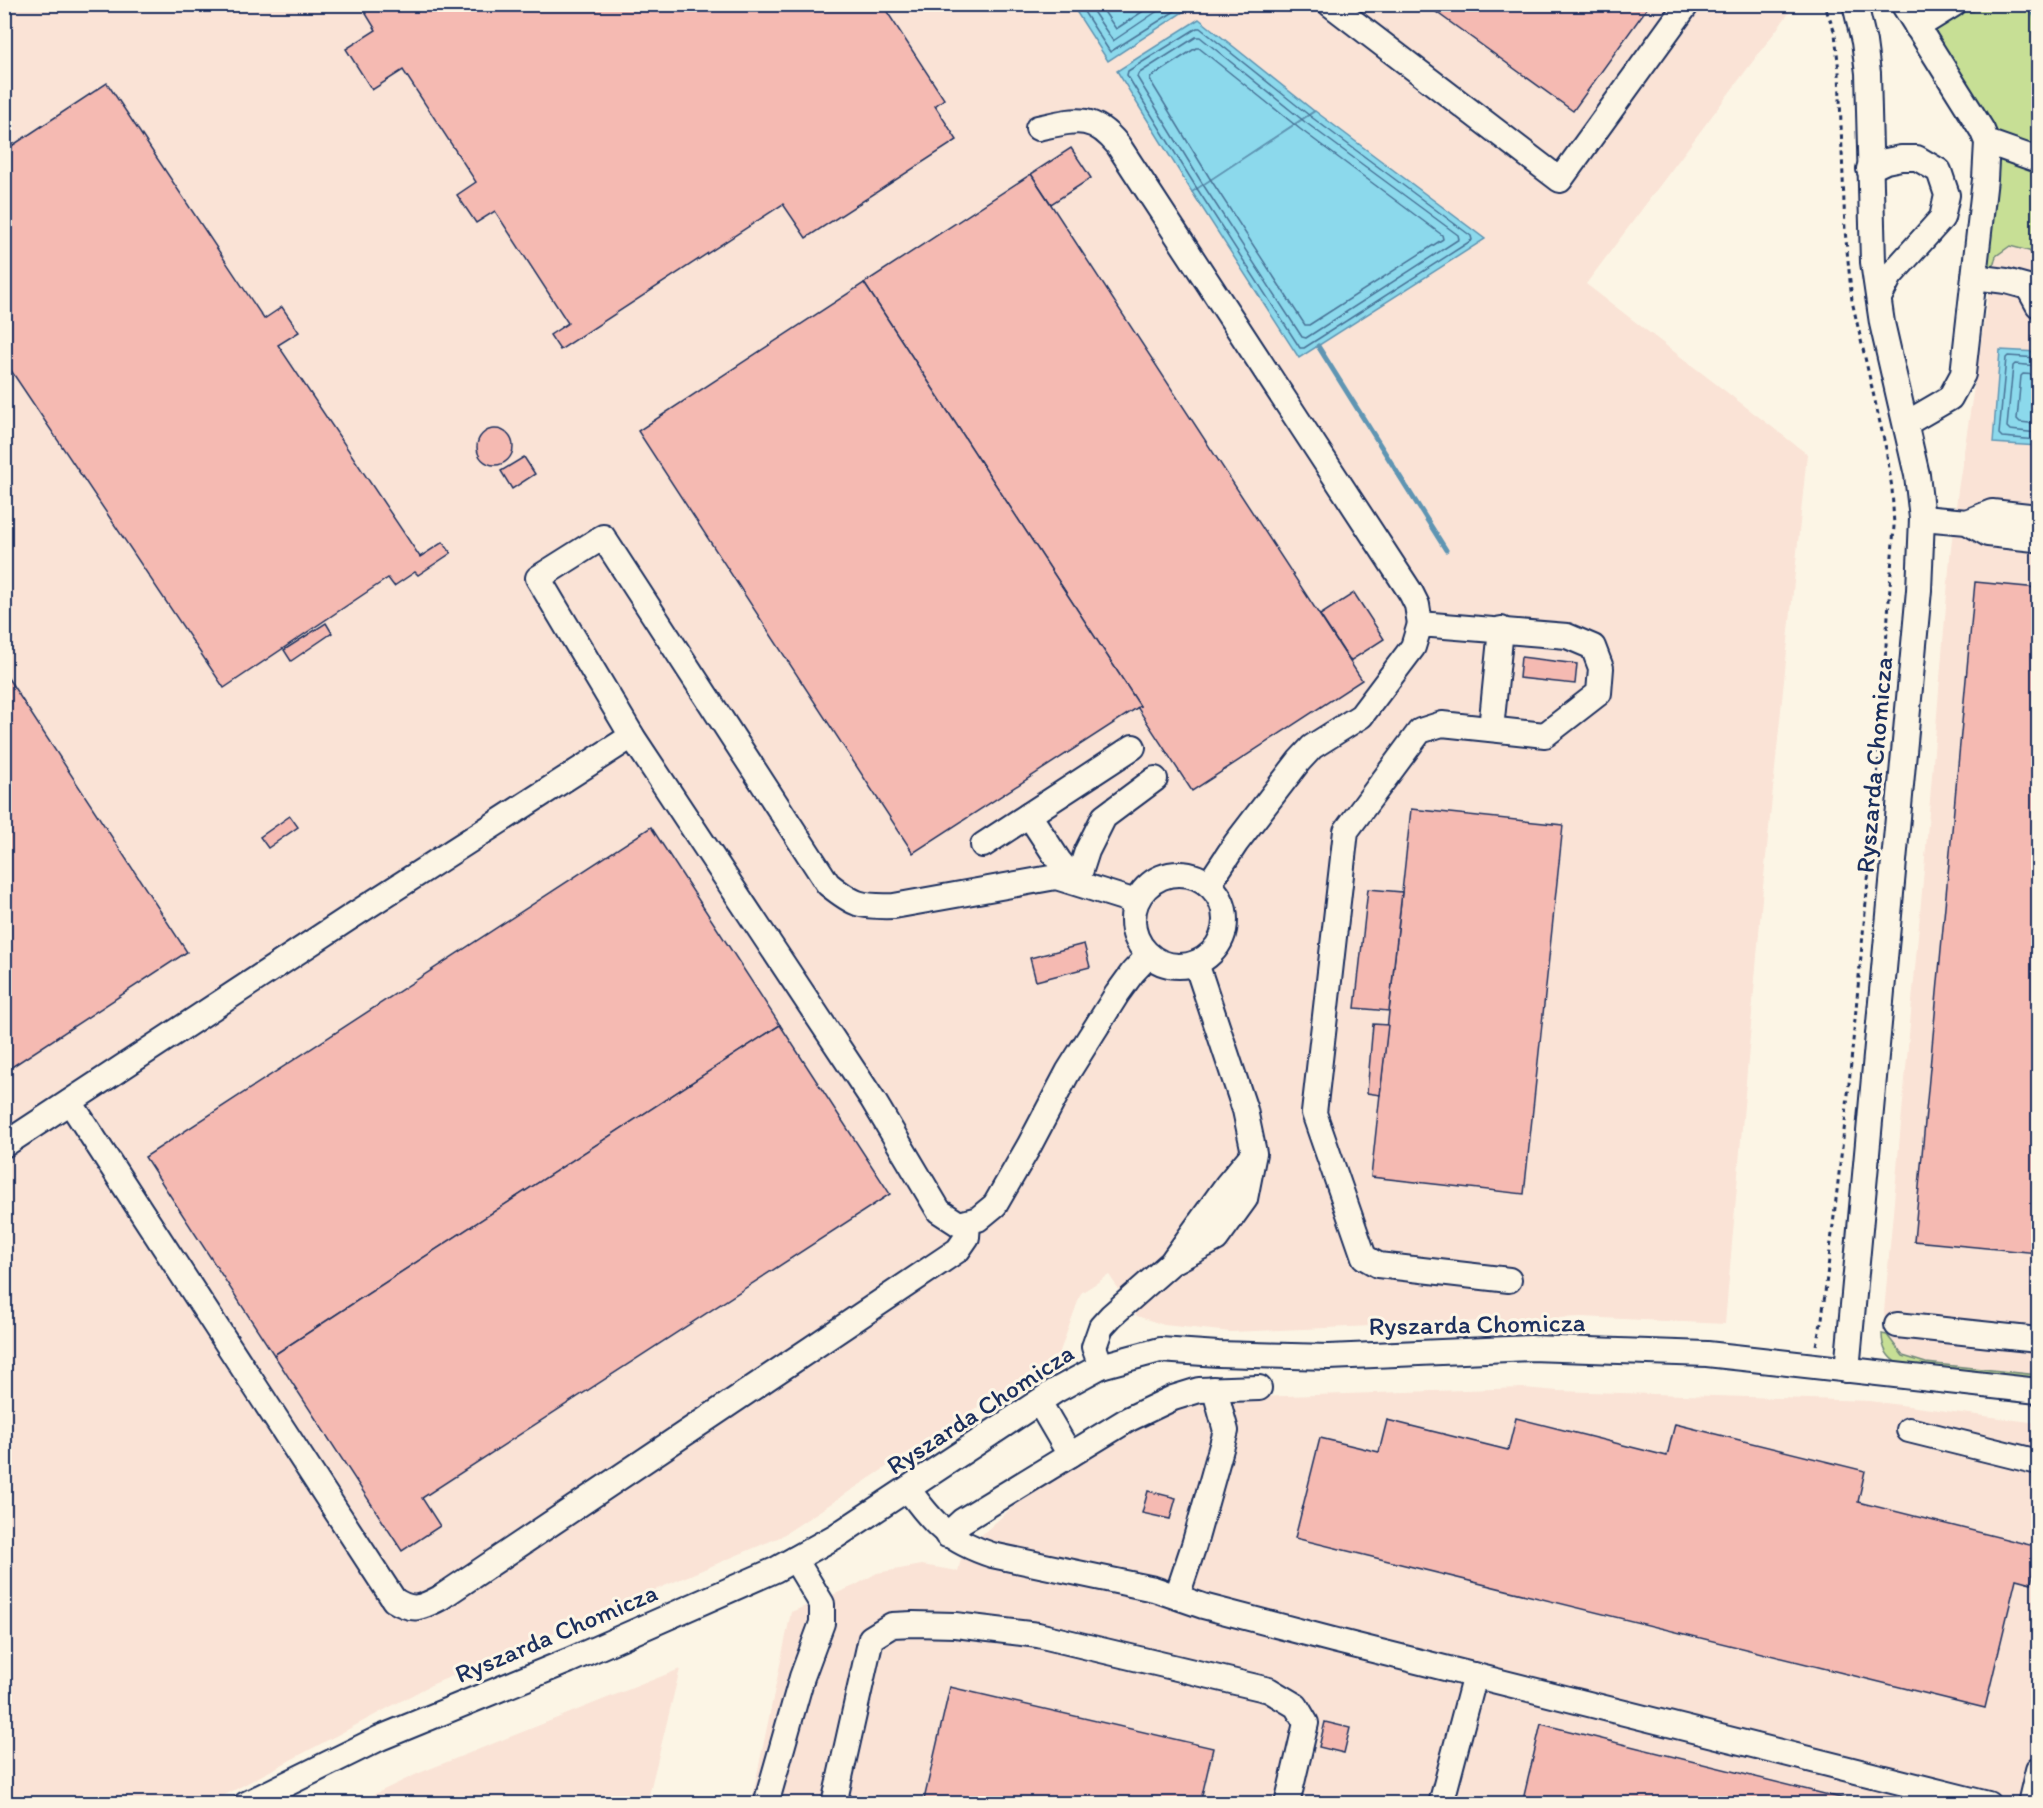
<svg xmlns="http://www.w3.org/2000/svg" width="2043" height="1808" font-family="Itim,sans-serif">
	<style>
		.built { fill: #fae3d6 }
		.green { fill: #c7df95; stroke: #71877a; stroke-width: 1.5 }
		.water { fill: #8cd9ec; stroke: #5f95b3; stroke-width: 1.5 }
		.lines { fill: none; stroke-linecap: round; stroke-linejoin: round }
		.shore { stroke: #487397; stroke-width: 1.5 }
		.stream { stroke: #5f95b3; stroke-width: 5 }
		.building { fill: #f5bab2; stroke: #1b2f5e; stroke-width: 1.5 }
		.minor-casing { stroke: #1b2f5e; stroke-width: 28 }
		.path { stroke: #1b2f5e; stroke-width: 3; stroke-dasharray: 4.5 4.5; stroke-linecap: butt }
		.minor { stroke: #fcf5e5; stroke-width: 24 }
		.labels { text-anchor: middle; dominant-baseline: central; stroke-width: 6; stroke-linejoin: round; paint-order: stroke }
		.street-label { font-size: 26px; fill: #1b2f5e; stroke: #fcf5e5 }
	</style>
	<rect width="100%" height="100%" fill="#fcf5e5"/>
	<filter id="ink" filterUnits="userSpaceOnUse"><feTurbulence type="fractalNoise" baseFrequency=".0167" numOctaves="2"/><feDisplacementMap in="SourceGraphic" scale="12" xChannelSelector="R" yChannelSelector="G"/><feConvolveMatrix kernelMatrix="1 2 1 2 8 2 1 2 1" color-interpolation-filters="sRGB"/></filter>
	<g filter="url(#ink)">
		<!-- built -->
		<g class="built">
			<path d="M5,5H1795L1586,284L1807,454L1763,887L1725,1324L1582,1317L1231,1332L1164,1325L1137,1316L1109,1275L1081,1293L1059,1354L780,1537L431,1685L210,1803L5,1804Z"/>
			<path d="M2010,246L2029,251L2038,260V1375L1926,1363L1903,1356L1887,1335L1884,1312L1927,836L1950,557L1958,490L1992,271L1996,256Z"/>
			<path d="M1524,1388L1558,1391L1870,1401L2038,1423V1803L751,1804L791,1612L854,1586L877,1573L922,1565L958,1571L961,1559L977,1539L1034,1488L1159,1411L1197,1399Z"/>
			<path d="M680,1669L647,1803H356L417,1774Z"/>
		</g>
		<!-- green -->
		<g class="green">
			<path d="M1982,5H2038V156L2001,142L1931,30L1956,12L1973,11Z"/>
			<path d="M1999,156L2038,166V260L2029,251L2010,246L1996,256L1992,271L1984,261L1997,160Z"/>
			<path d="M1882,1334L1887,1335L1903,1356L1926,1363L2038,1375V1381L1899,1364C1887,1358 1882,1347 1882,1334Z"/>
		</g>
		<!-- water -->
		<g class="water">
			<path d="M1072,5H1179L1186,10L1108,61Z"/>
			<path d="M1199,19L1314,111L1192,192L1117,71Z"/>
			<path d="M1315,111L1485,239L1299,358L1192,192Z"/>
			<path d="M2000,350L2038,352V446L1993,443Z"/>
		</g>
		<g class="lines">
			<!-- shore -->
			<g class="shore">
				<path d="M1079,4L1110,52L1175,11L1176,4"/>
				<path d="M1088,4L1113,41L1168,4"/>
				<path d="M1099,4L1116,29L1154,4"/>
				<path d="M1197,28H1200L1310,116L1471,236L1472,240L1304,348H1300L1196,187L1127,75L1128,71Z"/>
				<path d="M1196,37H1200L1305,122L1458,235L1459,239L1306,338L1302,337L1202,183L1137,77L1138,74Z"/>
				<path d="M1196,48H1199L1300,129L1442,235L1443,239L1309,325H1305L1209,177L1150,80L1151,77Z"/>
				<path d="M2038,358L2008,356L2006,358L1999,434L2002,437L2038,440"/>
				<path d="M2038,366L2015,364L2013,366L2007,427L2010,430L2038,433"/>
				<path d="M2038,375L2023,374L2021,376L2017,419L2020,422L2038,424"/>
			</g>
			<!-- stream -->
			<g class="stream">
				<path d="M2030,4L2038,22"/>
				<path d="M1318,346L1446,550"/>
			</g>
		</g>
		<!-- building -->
		<g class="building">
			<path d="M360,4H882L944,99L935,106L957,140L806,238L783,204L560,350L550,335L568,323L495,211L476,223L457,195L476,182L403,70L372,90L346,49L376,30Z"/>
			<path d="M1425,4H1650L1573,111Z"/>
			<path d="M107,83L264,319L282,307L299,332L278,345L420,557L443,542L451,553L418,575L415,572L394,586L388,578L224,688L4,360V151Z"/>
			<path d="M1071,148L1091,178L1051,204L1031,174Z"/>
			<path d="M1031,174L1362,680L1192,791L1137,707L1140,706L864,283Z"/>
			<path d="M864,283L1140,706L913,853L638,431Z"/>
			<circle cx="495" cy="447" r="18"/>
			<path d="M524,457L535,474L512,489L501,471Z"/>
			<path d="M1975,582L2038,588V1253L1914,1241Z"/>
			<path d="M1354,593L1384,639L1350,661L1320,615Z"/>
			<path d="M326,623L332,633L291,661L284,650Z"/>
			<path d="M1521,657L1577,664L1575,684L1519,678Z"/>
			<path d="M4,672L187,952L4,1072Z"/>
			<path d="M1411,809L1563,825L1524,1194L1371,1177Z"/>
			<path d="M290,816L298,827L268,848L260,837Z"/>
			<path d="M651,827L780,1025L274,1355L145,1157Z"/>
			<path d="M1368,889L1402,892L1389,1011L1355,1008Z"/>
			<path d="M1084,944L1090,967L1036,981L1030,958Z"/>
			<path d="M1373,1024L1388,1025L1380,1095L1367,1093Z"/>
			<path d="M780,1025L890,1194L422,1498L440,1526L402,1551L274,1355Z"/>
			<path d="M1516,1418L1667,1456L1675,1424L1865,1471L1858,1502L2038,1547L2031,1583L2016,1579L1985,1708L1295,1538L1320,1438L1379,1452L1387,1420L1508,1450Z"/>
			<path d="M1148,1491L1176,1498L1170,1519L1142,1513Z"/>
			<path d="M950,1687L1213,1748L1200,1804H923Z"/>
			<path d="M1325,1722L1350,1728L1344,1753L1319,1747Z"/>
			<path d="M1541,1724L1865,1804H1522Z"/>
		</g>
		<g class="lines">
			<defs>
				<g id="minor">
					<path d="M1330,4L1560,180L1687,4"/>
					<path d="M1903,4L1982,130L1987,142L1985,179L1963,374L1950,398L1907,423"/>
					<path d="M1917,27L1954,4"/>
					<path d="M1038,128C1075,120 1092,113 1118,145L1411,593L1417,605L1420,624"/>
					<path d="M1987,142L2038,160"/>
					<path d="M1869,169L1886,161L1901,158H1917L1939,171L1947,195L1942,218L1890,276L1879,298"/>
					<path d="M1974,277L2006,281L2028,287L2038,305"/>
					<path d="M1922,518L1967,522L1988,534L2035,539L2038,537"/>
					<path d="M1967,522L1992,512L2038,517"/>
					<path d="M1491,729L1501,629"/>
					<path d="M1029,815L1059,861L1077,882"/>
					<path d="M983,845L1133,747"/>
					<circle cx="1179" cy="920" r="46"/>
					<path d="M1077,882L1087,851L1104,817L1155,779"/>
					<path d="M1209,884L1236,843L1299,761L1312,747L1361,716L1413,647L1420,624L1567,636L1593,647L1601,668L1599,693L1545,735L1442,724L1420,731L1346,831L1314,1113L1364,1257L1378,1265L1509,1280"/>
					<path d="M1136,902L1056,877L894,906C860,907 854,905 828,884L603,537L538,578L632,736L873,1100L939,1211L959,1224L978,1219L995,1205L1029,1146L1068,1072L1117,994L1133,972L1148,956"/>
					<path d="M70,1102L394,1600C413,1612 421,1608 440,1598L958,1250L967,1237L968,1223"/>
					<path d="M4,1145L349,918L632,736"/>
					<path d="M1174,1259L1227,1185L1252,1155"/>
					<path d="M1897,1325L2038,1340"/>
					<path d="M1101,1366L1094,1347L1101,1327L1111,1316L1171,1263L1216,1239L1245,1199L1254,1153L1245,1110L1196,963"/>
					<path d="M1847,1370L1919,590L1922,518L1917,475L1882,323L1873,262L1868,73L1864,42L1855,4"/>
					<path d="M1039,1402L1070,1455"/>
					<path d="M1909,1430L2038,1462"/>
					<path d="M908,1489C934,1525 949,1541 992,1555L1154,1589L1203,1606L1333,1640L1988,1804"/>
					<path d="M947,1535L962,1521L1129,1419L1173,1398L1199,1390L1259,1388"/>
					<path d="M1177,1596L1194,1545L1226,1431L1217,1398L1213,1389"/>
					<path d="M246,1804L380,1738L568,1661L775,1570L836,1536L1055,1391L1101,1366L1160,1350L1218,1354L1329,1357L1531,1348L1707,1354L2038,1391"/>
					<path d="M766,1804L802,1677L822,1623V1604L795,1559"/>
					<path d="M834,1804L871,1638L892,1625L913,1624L955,1625L1038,1635L1269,1690L1296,1706L1306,1723L1287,1804"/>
					<path d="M1441,1804L1475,1675"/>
					<path d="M2030,1804L2038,1770"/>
				</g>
			</defs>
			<!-- minor casing -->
			<use href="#minor" class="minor-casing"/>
			<!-- path -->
			<path class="path" d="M1816,1345L1822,1319L1847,1105L1876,795L1894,526L1892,488L1886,449L1852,301L1845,230L1839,72L1835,33L1824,4"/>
			<!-- minor -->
			<use href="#minor" class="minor"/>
		</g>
	</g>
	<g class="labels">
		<!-- street labels -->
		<g class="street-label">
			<text transform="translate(1874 765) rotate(-85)">Ryszarda Chomicza</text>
			<text transform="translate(1477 1324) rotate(-1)">Ryszarda Chomicza</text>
			<text transform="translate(980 1409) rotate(-33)">Ryszarda Chomicza</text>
			<text transform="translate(556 1633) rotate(-23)">Ryszarda Chomicza</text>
		</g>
	</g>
	<!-- margin -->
	<rect width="2043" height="1808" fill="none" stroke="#fcf5e5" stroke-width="24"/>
	<rect x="12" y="12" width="2019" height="1784" fill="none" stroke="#1b2f5e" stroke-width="2" filter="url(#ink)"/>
</svg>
